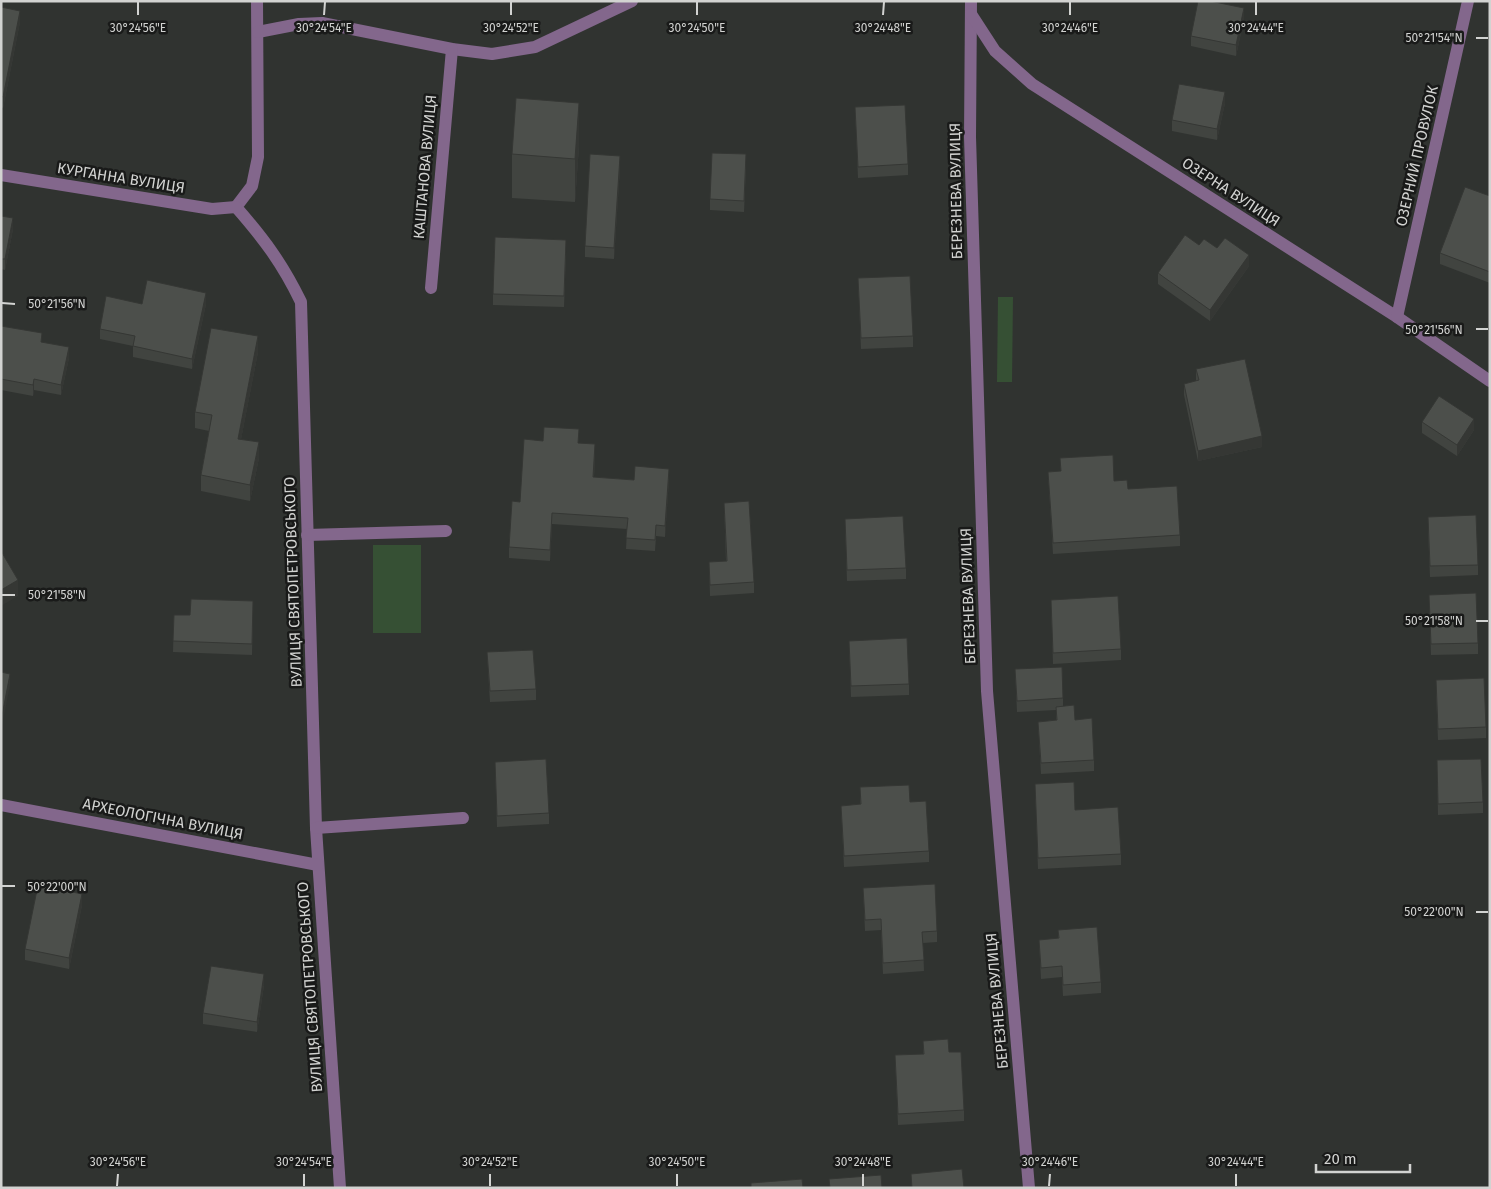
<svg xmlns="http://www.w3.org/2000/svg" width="1491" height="1189" font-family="'Fira Sans',sans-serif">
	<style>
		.green { fill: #365034 }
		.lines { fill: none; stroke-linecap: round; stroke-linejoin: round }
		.minor { stroke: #83678c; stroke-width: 12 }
		.wall { fill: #414440 }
		.shaded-wall { fill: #353734 }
		.building { fill: #4c4f4b; stroke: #353734 }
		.ticks { fill: none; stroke: #d2d3d1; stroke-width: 2 }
		.labels { text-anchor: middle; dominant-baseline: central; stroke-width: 5; stroke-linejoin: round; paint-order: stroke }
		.street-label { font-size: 15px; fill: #d2d3d1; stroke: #191a19 }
		.ticks-label { font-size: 12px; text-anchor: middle; fill: #d2d3d1; stroke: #191a19; stroke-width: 5; stroke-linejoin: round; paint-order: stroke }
	</style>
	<rect width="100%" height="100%" fill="#303330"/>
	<!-- green -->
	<g class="green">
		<path d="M998,297H1013L1012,382H997Z"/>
		<rect x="373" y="545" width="48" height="88"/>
	</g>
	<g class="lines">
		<!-- minor -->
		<g class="minor">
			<path d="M257,1L258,157L252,186L236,207C264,239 282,263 301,302L316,828L340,1188"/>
			<path d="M971,1L970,137L987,691L1029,1188"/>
			<path d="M971,14L995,51L1032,84L1397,317L1490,381"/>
			<path d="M258,32L299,24L322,23L452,49L492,54L535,47L632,1"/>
			<path d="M1,175L212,209L236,207"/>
			<path d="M431,288L452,49"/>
			<path d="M1397,317L1468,1"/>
			<path d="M307,535L446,531"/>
			<path d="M1,805L318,865"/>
			<path d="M316,828L463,818"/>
		</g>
	</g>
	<!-- wall -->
	<g class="wall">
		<path d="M1,7L20,22L3,108L1,107Z"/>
		<path d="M1244,19L1236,56L1191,46V36Z"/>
		<path d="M1225,103L1217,140L1172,131V120Z"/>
		<path d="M855,107L908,164V175L858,178Z"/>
		<path d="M579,146L575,202L512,198V154Z"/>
		<path d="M746,165L744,212L710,210V199Z"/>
		<path d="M620,167L614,259L585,257V246Z"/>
		<path d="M1490,196V283L1440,264V253Z"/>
		<path d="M1,216L13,229L5,270L1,269Z"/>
		<path d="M1199,245L1217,248L1249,266L1210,321L1158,284V273Z"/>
		<path d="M566,251L564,307L493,305V294Z"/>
		<path d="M858,278L913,336V347L861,349Z"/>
		<path d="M206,304L192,369L133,357V346L100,339V329Z"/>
		<path d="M1,326L42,343L69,358L61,395L34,390L33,396L1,390Z"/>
		<path d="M258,352L241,439L259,458L250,501L201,491V475L209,431L195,428V412Z"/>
		<path d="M1196,369L1262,447L1198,461L1184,395V384L1196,381Z"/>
		<path d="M1422,422L1474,430L1457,456L1422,433Z"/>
		<path d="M578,443L595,455L594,477L634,480L669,479L665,537L656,536L655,551L626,549L627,529L552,524L550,561L509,558V547Z"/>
		<path d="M1060,458L1128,489L1180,535V546L1053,554L1048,472L1061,471Z"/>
		<path d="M724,503L754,582V593L710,596L709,562L726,561Z"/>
		<path d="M845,519L906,568V579L847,581Z"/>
		<path d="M1428,528L1478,565V575L1430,577Z"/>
		<path d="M1429,595L1478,643V654L1431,655Z"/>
		<path d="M1051,600L1121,649V660L1053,664Z"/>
		<path d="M253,601L252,655L173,652L174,615H190Z"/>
		<path d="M849,641L909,684V695L851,697Z"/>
		<path d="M487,652L536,689V700L490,702Z"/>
		<path d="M1015,669L1063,698V706L1075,720L1094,760V771L1041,774L1038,722L1056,720V710L1017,712Z"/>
		<path d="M1436,691L1486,727V738L1438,740Z"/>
		<path d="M1437,760L1483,802V813L1438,815Z"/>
		<path d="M495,762L549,813V824L497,827Z"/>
		<path d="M1035,784L1121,854V865L1038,869Z"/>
		<path d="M860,787L910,802L929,851V862L844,867L841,806L860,804Z"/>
		<path d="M863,888L937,931V942L923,943L924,971L883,974L881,930L865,931Z"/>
		<path d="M82,905L69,969L25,960V949Z"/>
		<path d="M1058,930L1101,982V993L1063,996L1062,977L1041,979L1039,940L1058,939Z"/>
		<path d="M264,985L257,1032L203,1024V1013Z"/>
		<path d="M923,1041L964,1110V1121L898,1125L895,1055L923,1054Z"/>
	</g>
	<!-- shaded-wall -->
	<g class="shaded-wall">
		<path d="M1244,8V19L1236,56V45Z"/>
		<path d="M20,11V22L3,108V97Z"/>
		<path d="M1225,92V103L1217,140V129Z"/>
		<path d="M579,103V146L575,202V159Z"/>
		<path d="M620,156V167L614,259V248Z"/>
		<path d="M13,218V229L5,270V259Z"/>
		<path d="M1249,255V266L1210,321V310Z"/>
		<path d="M206,293V304L192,369V359Z"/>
		<path d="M258,336V352L238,455V439Z"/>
		<path d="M69,347V358L61,395V385Z"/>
		<path d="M34,379V390L33,396V385Z"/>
		<path d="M1474,419V430L1457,456V445Z"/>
		<path d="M1262,436V447L1198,461V451Z"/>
		<path d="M259,442V458L250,501V485Z"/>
		<path d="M595,444V455L593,488V477Z"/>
		<path d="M669,469V479L665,537V526Z"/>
		<path d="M3,503V519L1,527V511Z"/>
		<path d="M552,513V524L550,561V550Z"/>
		<path d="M18,580V596L1,606V590Z"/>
		<path d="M10,674V685L1,731V721Z"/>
		<path d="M82,894V905L69,969V958Z"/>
		<path d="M264,974V985L257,1032V1022Z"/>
	</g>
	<!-- building -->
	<g class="building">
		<path d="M1198,1H1210L1244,8L1236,45L1191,36Z"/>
		<path d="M1,7L20,11L3,97L1,96Z"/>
		<path d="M1179,84L1225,92L1217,129L1172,120Z"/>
		<path d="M516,98L579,103L575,159L512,154Z"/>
		<path d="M905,105L908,164L858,167L855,107Z"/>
		<path d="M712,153L746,154L744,201L710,199Z"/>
		<path d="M590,154L620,156L614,248L585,246Z"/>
		<path d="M1465,187L1490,196V272L1440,253Z"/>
		<path d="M1,216L13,218L5,259H1Z"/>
		<path d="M1185,235L1199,245L1204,239L1217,248L1225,238L1249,255L1210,310L1158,273Z"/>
		<path d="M495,237L566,240L564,296L493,294Z"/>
		<path d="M910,276L913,336L861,338L858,278Z"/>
		<path d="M147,280L206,293L192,359L133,346L135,336L100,329L106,296L142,304Z"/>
		<path d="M1,326L42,333L41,342L69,347L61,385L34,379L33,385L1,379Z"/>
		<path d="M211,328L258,336L238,439L259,442L250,485L201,475L212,415L195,412Z"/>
		<path d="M1245,359L1262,436L1198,451L1184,384L1199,380L1196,369Z"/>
		<path d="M1439,396L1474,419L1457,445L1422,422Z"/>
		<path d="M544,427L579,429L578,443L595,444L593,477L634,480L635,466L669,469L665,526L656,525L655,540L626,538L628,518L552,513L550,550L509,547L512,501L520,502L524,439L543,441Z"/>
		<path d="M1113,455L1114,481L1127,480L1128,489L1177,486L1180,535L1053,543L1048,472L1061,471L1060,458Z"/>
		<path d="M749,501L754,582L710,585L709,562L727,561L724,503Z"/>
		<path d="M1476,515L1478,565L1430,566L1428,517Z"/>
		<path d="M903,516L906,568L847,570L845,519Z"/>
		<path d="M1,551L18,580L1,590Z"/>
		<path d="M1476,593L1478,643L1431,644L1429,595Z"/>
		<path d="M1118,596L1121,649L1053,653L1051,600Z"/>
		<path d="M191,599L253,601L252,644L173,641L174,615H190Z"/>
		<path d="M907,638L909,684L851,686L849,641Z"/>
		<path d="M533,650L536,689L490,691L487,652Z"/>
		<path d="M1062,667L1063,698L1017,701L1015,669Z"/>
		<path d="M1,672L10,674L1,721Z"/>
		<path d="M1484,678L1486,727L1438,729L1436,680Z"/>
		<path d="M1074,705L1075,720L1092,718L1094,760L1041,763L1038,722L1057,720L1056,707Z"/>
		<path d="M546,759L549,813L497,816L495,762Z"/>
		<path d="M1481,759L1483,802L1438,804L1437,760Z"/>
		<path d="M1074,782L1075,810L1118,807L1121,854L1038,858L1035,784Z"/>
		<path d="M909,785L910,802L926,801L929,851L844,856L841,806L861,804L860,787Z"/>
		<path d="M935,884L937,931L922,932L924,960L883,963L881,919L865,920L863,888Z"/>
		<path d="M38,885L82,894L69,958L25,949Z"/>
		<path d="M1097,927L1101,982L1063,985L1062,966L1041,968L1039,940L1059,938L1058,930Z"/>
		<path d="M211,966L264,974L257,1022L203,1013Z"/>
		<path d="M948,1039L949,1052H961L964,1110L898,1114L895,1055L924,1054L923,1041Z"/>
		<path d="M962,1169L964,1188H912L911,1174Z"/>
		<path d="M881,1175L882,1188H830L829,1179Z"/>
		<path d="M802,1179L803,1188H751V1183Z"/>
	</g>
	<!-- ticks -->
	<path class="ticks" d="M138,15V2M324,15L325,2M511,15V2M697,15V2M883,15L884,2M1070,15V2M1256,15V2M1476,38H1488M2,303L15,304M1476,329H1488M2,595H15M1476,621H1488M2,886H15M1476,912H1488M117,1186L118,1174M304,1186V1174M490,1186V1174M677,1186V1174M863,1186V1174M1049,1186L1050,1174M1236,1186V1174"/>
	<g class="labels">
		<!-- street labels -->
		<g class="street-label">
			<text transform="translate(1417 156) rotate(-77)">ОЗЕРНИЙ ПРОВУЛОК</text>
			<text transform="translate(425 167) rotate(-85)">КАШТАНОВА ВУЛИЦЯ</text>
			<text transform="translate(121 178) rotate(9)">КУРГАННА ВУЛИЦЯ</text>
			<text transform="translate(956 191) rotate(-91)">БЕРЕЗНЕВА ВУЛИЦЯ</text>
			<text transform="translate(1231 192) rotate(33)">ОЗЕРНА ВУЛИЦЯ</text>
			<text transform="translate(293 582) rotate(-92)">ВУЛИЦЯ СВЯТОПЕТРОВСЬКОГО</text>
			<text transform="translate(968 596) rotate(-92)">БЕРЕЗНЕВА ВУЛИЦЯ</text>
			<text transform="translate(163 819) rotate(11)">АРХЕОЛОГІЧНА ВУЛИЦЯ</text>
			<text transform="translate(310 987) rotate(-94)">ВУЛИЦЯ СВЯТОПЕТРОВСЬКОГО</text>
			<text transform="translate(997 1001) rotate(-95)">БЕРЕЗНЕВА ВУЛИЦЯ</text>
		</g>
	</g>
	<g class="ticks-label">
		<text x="138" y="32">30°24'56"E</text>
		<text x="324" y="32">30°24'54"E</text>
		<text x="511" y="32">30°24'52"E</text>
		<text x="697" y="32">30°24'50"E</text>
		<text x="883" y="32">30°24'48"E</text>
		<text x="1070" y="32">30°24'46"E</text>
		<text x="1256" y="32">30°24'44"E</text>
		<text x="1434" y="42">50°21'54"N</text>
		<text x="57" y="308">50°21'56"N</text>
		<text x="1434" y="334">50°21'56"N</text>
		<text x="57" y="599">50°21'58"N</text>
		<text x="1434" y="625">50°21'58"N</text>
		<text x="57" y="891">50°22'00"N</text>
		<text x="1434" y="916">50°22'00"N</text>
		<text x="118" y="1166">30°24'56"E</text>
		<text x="304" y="1166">30°24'54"E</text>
		<text x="490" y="1166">30°24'52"E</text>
		<text x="677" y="1166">30°24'50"E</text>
		<text x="863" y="1166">30°24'48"E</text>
		<text x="1050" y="1166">30°24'46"E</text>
		<text x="1236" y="1166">30°24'44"E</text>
	</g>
	<!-- border -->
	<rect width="1491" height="1189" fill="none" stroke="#d2d3d1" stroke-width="5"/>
	<!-- scale -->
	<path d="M1316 1164v8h94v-8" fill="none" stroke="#d2d3d1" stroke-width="2.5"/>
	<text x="1324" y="1164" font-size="15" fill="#d2d3d1" stroke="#191a19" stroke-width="4" paint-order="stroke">20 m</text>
</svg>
